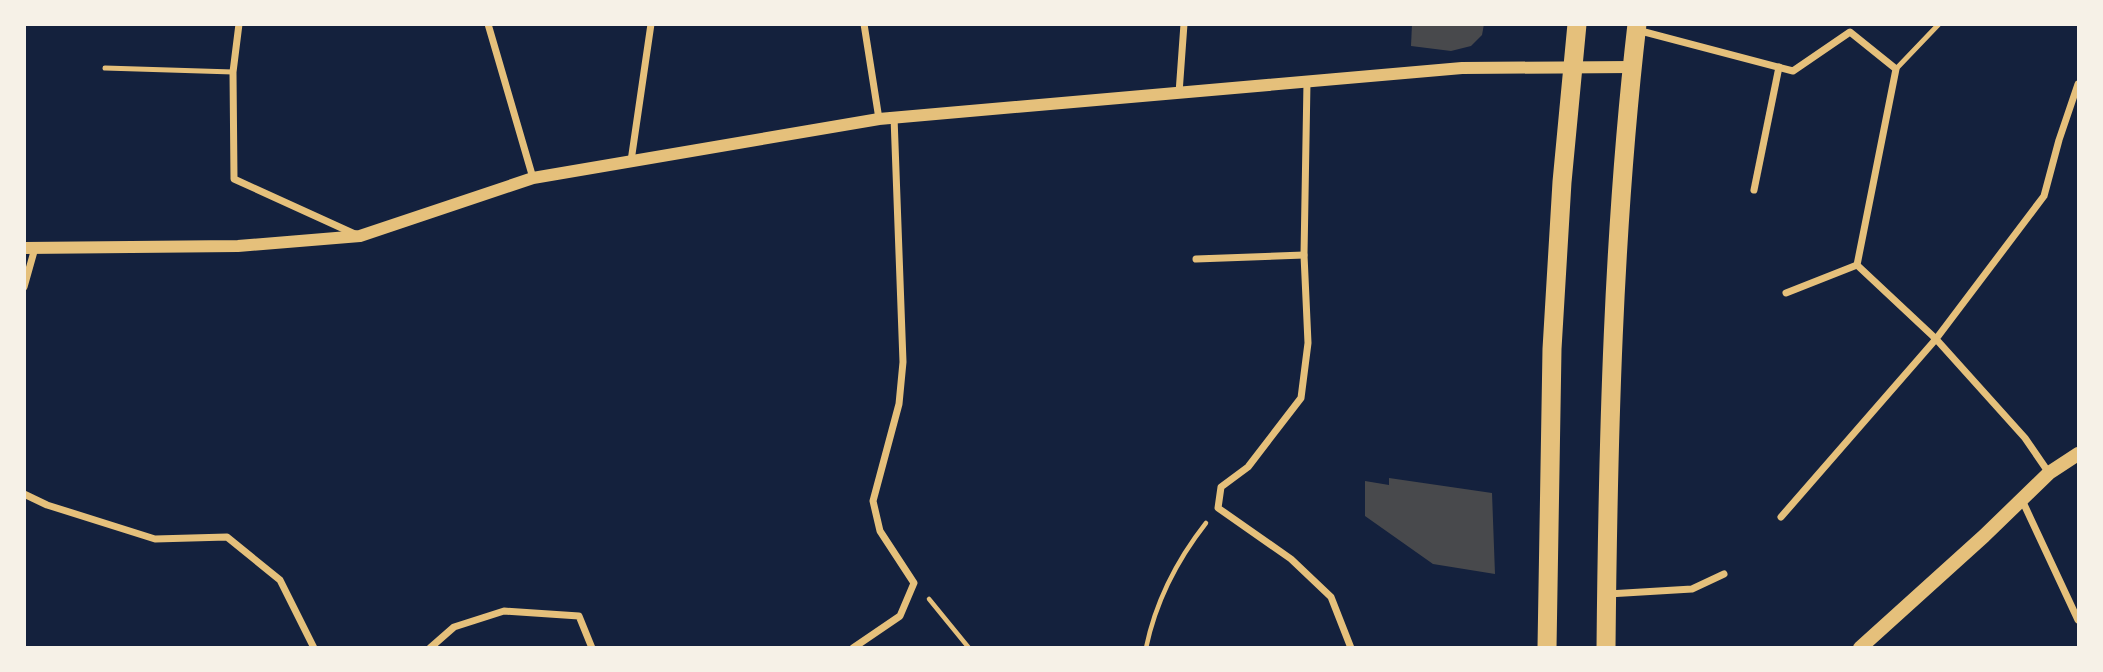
<svg xmlns="http://www.w3.org/2000/svg" width="2103" height="672" font-family="'Fira Sans',sans-serif">
	<style>
		.building { fill: #48494c }
		.lines { fill: none; stroke-linecap: round; stroke-linejoin: round }
		.path { stroke: #e5c07b; stroke-width: 4.5 }
		.service { stroke: #e5c07b; stroke-width: 5 }
		.minor { stroke: #e5c07b; stroke-width: 7 }
		.tertiary { stroke: #e5c07b; stroke-width: 12 }
		.secondary { stroke: #e5c07b; stroke-width: 14 }
		.trunk { stroke: #e5c07b; stroke-width: 19 }
	</style>
	<rect width="100%" height="100%" fill="#14213d"/>
	<!-- building -->
	<g class="building">
		<path d="M1412,24H1484L1482,35L1471,46L1451,51L1411,46Z"/>
		<path d="M1389,478L1492,493L1495,574L1433,564L1365,516V481L1389,485Z"/>
	</g>
	<g class="lines">
		<!-- path -->
		<g class="path">
			<path d="M929,599L969,648"/>
			<path d="M1146,648C1156,600 1177,560 1206,523"/>
		</g>
		<!-- service -->
		<g class="service">
			<path d="M105,68L233,72"/>
			<path d="M1896,69L1939,24"/>
		</g>
		<!-- minor -->
		<g class="minor">
			<path d="M239,24L233,72L234,179L357,235"/>
			<path d="M488,24L533,178"/>
			<path d="M864,24L879,119"/>
			<path d="M1637,30L1793,71L1850,32L1896,69L1857,265L1936,339L1781,517"/>
			<path d="M1307,82L1304,255L1308,343L1301,398L1248,467L1221,487L1218,508L1291,559L1331,597L1351,648"/>
			<path d="M1179,93L1184,24"/>
			<path d="M631,161L651,24"/>
			<path d="M1754,190L1779,67"/>
			<path d="M1196,259L1304,255"/>
			<path d="M24,287L35,248"/>
			<path d="M1786,293L1857,265"/>
			<path d="M2049,473L2025,438L1936,339L2044,196L2059,140L2078,84"/>
			<path d="M24,494L47,505L155,539L227,537L280,580L314,648"/>
			<path d="M2022,500L2078,620"/>
			<path d="M1608,594L1692,589L1724,574"/>
			<path d="M430,648L454,627L504,611L579,616L592,648"/>
			<path d="M853,648L900,616L914,583L880,531L873,501L899,404L903,362L894,117"/>
		</g>
		<!-- tertiary -->
		<path class="tertiary" d="M24,248L238,246L360,236L533,178L879,119L1462,68L1632,67"/>
		<!-- secondary -->
		<path class="secondary" d="M1860,648L1984,536L2049,473L2078,454"/>
		<!-- trunk -->
		<g class="trunk">
			<path d="M1547,648L1552,349L1562,182L1577,24"/>
			<path d="M1606,648C1608,440 1613,231 1637,24"/>
		</g>
	</g>
	<!-- border -->
	<rect width="2103" height="672" fill="none" stroke="#f6f1e7" stroke-width="52"/>
</svg>
